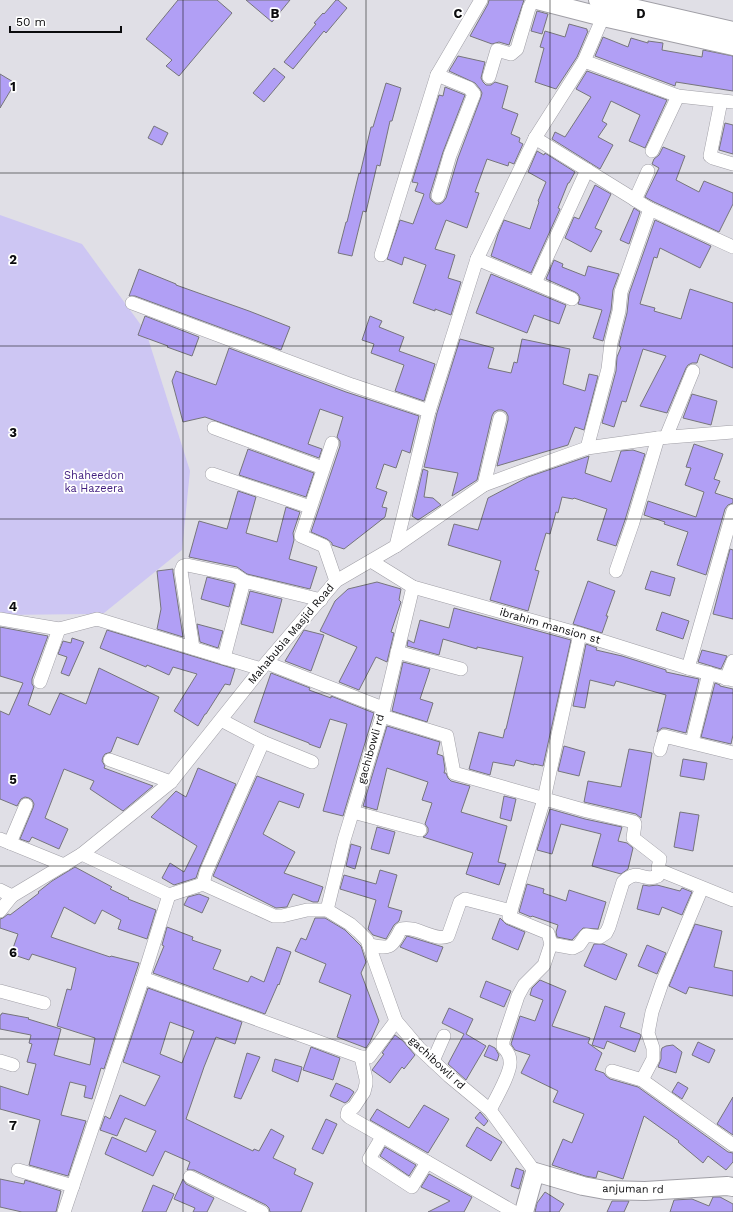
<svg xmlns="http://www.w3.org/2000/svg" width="733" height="1212" font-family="'Work Sans',sans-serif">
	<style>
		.green { fill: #cdc6f3 }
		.building { fill: #b19ff5; stroke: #76757b; fill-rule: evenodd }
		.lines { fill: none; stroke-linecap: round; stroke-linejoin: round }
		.street-casing { stroke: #a09fa6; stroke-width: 14 }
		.secondary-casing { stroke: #a09fa6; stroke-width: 20 }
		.street { stroke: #fff; stroke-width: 13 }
		.secondary { stroke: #fff; stroke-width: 18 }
		.grid { fill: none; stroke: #0b0b0d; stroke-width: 1; stroke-opacity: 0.55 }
		.labels { text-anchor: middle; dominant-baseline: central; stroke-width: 3.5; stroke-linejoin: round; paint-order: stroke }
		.park-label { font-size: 11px; fill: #401d7f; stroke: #fff }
		.street-label { font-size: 11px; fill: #0b0b0d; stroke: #fff }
		.grid-label { font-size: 13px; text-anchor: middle; font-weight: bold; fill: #0b0b0d; stroke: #fff; stroke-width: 3.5; stroke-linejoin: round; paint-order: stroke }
	</style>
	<rect width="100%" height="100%" fill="#e0dfe6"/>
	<!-- green -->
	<path class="green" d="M0,215L82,244L146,332L190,471L182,550L104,613L92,614L0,615Z"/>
	<!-- building -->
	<g class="building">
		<path d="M178,0H217L232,13L179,76L166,66L172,60L146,39Z"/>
		<path d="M246,0H290L272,22Z"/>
		<path d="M336,0H338L347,8L326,33L324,31L293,69L284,62L316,24L314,23L323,13L324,14Z"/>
		<path d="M489,0H524L509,45L499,42L492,44L470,36L488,4Z"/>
		<path d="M537,11L548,14L542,34L531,31Z"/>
		<path d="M569,24L587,29V31H588L577,57L556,89L535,82L544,48L540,47L545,31L565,37Z"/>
		<path d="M603,37L628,47L631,38L648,43V41L663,43L662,50L702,57L703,50L733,56V91L676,82L675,86L595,56Z"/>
		<path d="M458,56L485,62L481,78L483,82L486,85H491L495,82L508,86L502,108L518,114L511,134L520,138L519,142L523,144L514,164L509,162L508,166L487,159L475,192L479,193L467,228L446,220L435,249L455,255L448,278L461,282L451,315L435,309V311L413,303L426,265L404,257L402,265L387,259L400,220L413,224L424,194L415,191L418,183L412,182L439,95L443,96L445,87L465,95L443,152L430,194V198L432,201L436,204H440L443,202L446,198L458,158L481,97L482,93L480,89L475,83L449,71Z"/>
		<path d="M274,68L285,77L264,102L253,93Z"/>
		<path d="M587,71L667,100L645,148L629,141L640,115L611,101L602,121L607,124L598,137L613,145L600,169L552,139L555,132L565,137L591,97L576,89Z"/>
		<path d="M0,74L15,83L0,108Z"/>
		<path d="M386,83L401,88L392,121H390L380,166L377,165L366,212L363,211L352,256L338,253L346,222H347L359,173L360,174L371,127H373Z"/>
		<path d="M725,123L733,125V154L719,150Z"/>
		<path d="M154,126L168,133L162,145L148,138Z"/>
		<path d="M663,147L685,156L676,180L699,192L704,181L733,193V204L719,232L654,202L645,197L659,168L652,164L654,159L659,155Z"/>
		<path d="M537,151L544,155L545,153L575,172L569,183H568L558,208L560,209L531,273L491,256L498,234L504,220L530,229L539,202L538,201L546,182L528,172Z"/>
		<path d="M595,185L611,194L595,228L602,231L591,252L565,238L574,217L579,219Z"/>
		<path d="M634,208L640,212L629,244L620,240Z"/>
		<path d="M655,220L711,246L700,268L660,248L657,258L654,257L640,304L655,308L654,311L681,319L690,289L733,303V368L700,354L697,363H692L688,365L686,368L667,413L640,406L666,356L643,349L626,402L622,401L614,427L602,423L616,371L617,357L621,347L619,346V344L627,313L629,294Z"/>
		<path d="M554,260L563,264L562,267L585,276L588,266L619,274L613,290L611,310L603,341L593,338L602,310L578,304L580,298L578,294L575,292L546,279Z"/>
		<path d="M139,269L176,284V285L249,311L290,327L281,350L135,296H129Z"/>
		<path d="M491,274L566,305L559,324L534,315L527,333L476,313Z"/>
		<path d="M145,316L199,337L192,356L167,347L168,346L138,335Z"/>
		<path d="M370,316L382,321L379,327L404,337L399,351L435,364L424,401L395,391L404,365L371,353L374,344L362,340Z"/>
		<path d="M460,339L494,348L488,368L511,373L514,362L517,363L522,339L570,349L563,384L585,391L589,374L598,376L584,430L575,427L568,445L497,466L508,420V416L506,412L502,410H498L494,412L492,416L477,480L452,496L458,473L424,467L437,413Z"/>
		<path d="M229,348L346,392L419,416L410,453L402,450L396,468L384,464L376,488L387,492L382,507L387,508L385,517L344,549L332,545V543L327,539L311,532L340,446V441L337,437L343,417L320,409L308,444L322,449L319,458L205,417L183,422L172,381L176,371L216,385Z"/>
		<path d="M692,394L717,401L711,425L683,418Z"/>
		<path d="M694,444L723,454L714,479L720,481L715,493L733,499V503L728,505L725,509L706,575L677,565L688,532L664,524L665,522L644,515L648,501L696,517L704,492L685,485L691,468L686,467Z"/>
		<path d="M248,449L314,473L306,497L239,475Z"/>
		<path d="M633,450L645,454L625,520L616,546L597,540L607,509L574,498L573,499L562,497L558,513L556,512L550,534L546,533L535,570L539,571L528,611L490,600L501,561L448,545L454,524L478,530L488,498L528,477L589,456L585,473L611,482L621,451Z"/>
		<path d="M423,469L428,471L424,497L433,498L441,505L418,520L412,516Z"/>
		<path d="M238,491L256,497L246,533L277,542L286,507L300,512L293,533L294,540L289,559L317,567L310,589L247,574L237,567L189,557L199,521L227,529Z"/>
		<path d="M730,549L733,550V619L713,614Z"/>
		<path d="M173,569V572L183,637L157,629L161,609L157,571Z"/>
		<path d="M651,571L675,578L670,596L645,589Z"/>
		<path d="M207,577L232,583L235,584L229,607L201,599Z"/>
		<path d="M588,581L615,591L606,616H608L602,633L573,624Z"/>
		<path d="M377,582L401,589L399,600L401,602L391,632L394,633L387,662L376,657L359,690L339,682L357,647L320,631L335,601L348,589Z"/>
		<path d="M250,591L282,599L273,633L241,624Z"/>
		<path d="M454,608L571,640L543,766L534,764V765L516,760L514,766L493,762L490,775L469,769L479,732L503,738L505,729H506L523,657L477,647V649L443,639L439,655L407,646L408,640L414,643L420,620L449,628Z"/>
		<path d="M662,612L689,621L683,639L656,630Z"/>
		<path d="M197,624L223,631L218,648L200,642Z"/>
		<path d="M0,627L48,636L32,679V684L34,687L28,705L50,715L60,693L86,704L99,668L159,697L138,745L117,737L111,752L105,754L103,757L102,761L105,766L104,768L153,786L123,811L90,789L94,781L64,769L45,818L68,829L59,849L32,837L29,842L20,839L33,808L34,804L32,800L29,798L25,797L21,799L17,806L0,799V711L9,715L23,683L0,676Z"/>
		<path d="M107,630L235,669L230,685L225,684L206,714H205L198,726L174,711L197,674L173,667L169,675L147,665L146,667L100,648Z"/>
		<path d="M304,630L324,635L311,671L285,661Z"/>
		<path d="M72,638L84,642L69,676L61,673L67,657L58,654L63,641L71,643Z"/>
		<path d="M586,644L597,648L596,650L622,656L666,670V672L699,679L686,733L666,728H662L657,732L666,695L616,681L614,686L590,680L585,708L573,706Z"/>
		<path d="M702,650L727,656L721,669L698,662Z"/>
		<path d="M403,662L430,669L420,699L433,703L427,722L392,711Z"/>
		<path d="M271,673L310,688L309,690L331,698V696L374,713L343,816L323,811L347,724L330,719L320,748L309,744V743L254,722Z"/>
		<path d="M715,683L720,685V686L733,689V735L731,744L701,737Z"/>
		<path d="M387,726L440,742L437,754L443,756L445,769L444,773H446L448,778L451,781L470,786L461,812L507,826L498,862L506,864L499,885L466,874L473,853L423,837L426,835L428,832V828L425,824L432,803L422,800L428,782L387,768L377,810L363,806Z"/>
		<path d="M564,746L585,752L579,776L558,771Z"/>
		<path d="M629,749L652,753L641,818L636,814L584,802L588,781L621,787Z"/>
		<path d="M683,759L707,763L704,780L680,776Z"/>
		<path d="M198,768L236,784L199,869L196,878L174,885L162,878L170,863L184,872L197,846L151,817L176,791L186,797Z"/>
		<path d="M257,776L304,794L299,808L279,801L263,834L295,852L284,873L323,887L318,902H313L293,894L287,907L276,908L213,876Z"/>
		<path d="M504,796L516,799L511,821L500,818Z"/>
		<path d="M550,809L585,819L622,827L618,841L627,843L633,848L628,869L621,874L592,866L601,834L561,824L552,854L537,850Z"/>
		<path d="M680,812L699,815L693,851L674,847Z"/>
		<path d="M377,827L395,832L389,854L371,849Z"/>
		<path d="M351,844L361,847L355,869L346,866Z"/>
		<path d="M75,867L112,887L110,889L129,898L128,899L156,910L147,939L118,929L121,920L102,910L95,924L64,907L51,937L110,957L111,956L139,963L104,1069L101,1068L92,1099L84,1097L86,1086L70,1082L61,1115L86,1121L68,1176L29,1165L40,1120L0,1109V1086L28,1095L36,1064L27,1062L32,1044L29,1043L31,1035L0,1029V1015H1L2,1013L29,1018L28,1019L61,1029L54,1055L90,1065L95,1038L57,1026L67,989L71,990L76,968L32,954L29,960L11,954L18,934L0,928V919L3,918L8,914L10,915L39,893L38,892L52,881Z"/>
		<path d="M380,870L397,875L388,907L402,911L399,921L394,925L386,939L373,935L368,929L376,900L340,889L344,875L376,884Z"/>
		<path d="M527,884L544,889L543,893L566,901L569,890L606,902L598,929L583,928L572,940L557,937L556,932L558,925L532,916L531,917L519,912Z"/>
		<path d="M643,885L649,886L657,885L680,891L682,888L692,892L682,915L662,907L659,915L637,909Z"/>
		<path d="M199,894L209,898L202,913L184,905L188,897Z"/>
		<path d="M315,918H325L345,930L361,946L366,962L361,973L379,1021L370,1042L366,1048L337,1037L351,995L319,982L326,964L295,951L301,938L306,940Z"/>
		<path d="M500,918L506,924L525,932L518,950L492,939Z"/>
		<path d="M695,924L722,931L714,967L733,971V996L689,987L686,994L669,986Z"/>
		<path d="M167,927L193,937L192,940L221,950L213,969L248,982L251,976L264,982L277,947L291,952L279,985L278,984L265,1014L153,973L164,946L162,945Z"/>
		<path d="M407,936L443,947L437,962L400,947Z"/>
		<path d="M594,944H603L627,954L616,980L584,966Z"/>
		<path d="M647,945L666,953L657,974L638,966Z"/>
		<path d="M540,980L566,991L552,1026L590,1038L588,1043L602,1053L595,1070L604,1073L606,1076L610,1079L638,1087L728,1152L733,1153V1162L726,1170L708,1156L703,1163L678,1142L679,1141L644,1116L623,1179L598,1171L596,1178L585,1176L552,1165L563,1139L572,1143L584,1114L553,1102L558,1091L521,1073L530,1055L515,1050L511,1044L520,1016L535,1021L543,1000L530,995L532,988Z"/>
		<path d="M486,981L511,991L504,1007L480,997Z"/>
		<path d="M148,988L242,1022L235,1044L216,1037L204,1067L186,1119L253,1151L254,1149L259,1151L271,1129L284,1136L273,1158L296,1169L294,1174L313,1183L301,1212H270L269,1208L266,1205L194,1170H187L190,1162L165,1151L153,1176L105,1154L112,1137L146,1152L156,1131L125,1118L117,1136L100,1130L105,1116L110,1119L120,1095L145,1106L160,1076L123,1062ZM170,1022L194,1031L182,1063L160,1054Z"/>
		<path d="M605,1006L625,1013L620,1027L640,1034L641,1036L635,1052L607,1041L604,1049L592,1045Z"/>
		<path d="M449,1008L473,1019L466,1034L486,1046L466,1080L448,1064L464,1034L442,1023Z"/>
		<path d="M395,1035L403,1041L415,1055L404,1069L402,1067L390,1083L372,1070L384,1054L382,1053Z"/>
		<path d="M698,1042L715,1050L709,1063L692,1055Z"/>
		<path d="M489,1045L495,1048L499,1055L497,1061L484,1056Z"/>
		<path d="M673,1045L682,1052L676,1073L658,1067L661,1059V1052L662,1048L666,1046Z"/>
		<path d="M311,1047L340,1058L333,1080L303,1070Z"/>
		<path d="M247,1053L260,1057L241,1099L234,1097Z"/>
		<path d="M275,1059L302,1067L298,1082L272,1071Z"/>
		<path d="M678,1082L688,1088L682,1099L672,1092Z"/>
		<path d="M336,1083L350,1089L354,1092L348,1101L345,1103L330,1096Z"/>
		<path d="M733,1097V1135L717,1124Z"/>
		<path d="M424,1105L449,1119L428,1153L370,1120L377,1109L409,1128Z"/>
		<path d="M480,1112L488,1121L484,1126L475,1118Z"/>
		<path d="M326,1119L337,1124L323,1154L312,1149Z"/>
		<path d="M477,1127L502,1142L491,1161L466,1146Z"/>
		<path d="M385,1147L416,1165L409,1176L380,1156Z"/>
		<path d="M516,1168L524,1171L519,1189L511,1186Z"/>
		<path d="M429,1174L472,1197L464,1212H428L450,1201L421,1187Z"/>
		<path d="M0,1179L24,1184L25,1180L61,1191L56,1212H22L0,1207Z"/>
		<path d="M183,1179L186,1184L214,1198L207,1212H193L195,1208L174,1199Z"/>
		<path d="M153,1185L174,1194L166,1212H142Z"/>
		<path d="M545,1192L564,1204L559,1212H535L537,1203Z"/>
		<path d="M713,1197H720L733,1204V1212H670L674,1200L692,1199L709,1206Z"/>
		<path d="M612,1201H629L624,1212H607Z"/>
	</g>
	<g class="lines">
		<defs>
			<g id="street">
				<path d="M584,61L678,96L733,102"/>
				<path d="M437,75L469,88L474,94L450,155L438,196"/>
				<path d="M489,77L497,50L511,54L517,49L529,8L533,0"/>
				<path d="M721,101L710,156L713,158L733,164"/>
				<path d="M535,138L650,209L733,247"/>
				<path d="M652,151L678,96"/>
				<path d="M635,200L648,171"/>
				<path d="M381,255L437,75L481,0"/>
				<path d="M477,259L572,299"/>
				<path d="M535,283L587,170"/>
				<path d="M132,303L352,385L429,411"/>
				<path d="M214,428L323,468"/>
				<path d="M666,437L693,371"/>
				<path d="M332,443L301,536L324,546L336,581"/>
				<path d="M587,448L608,369L611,343L619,311L621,292L650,209"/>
				<path d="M212,474L310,507"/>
				<path d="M484,485L500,418"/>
				<path d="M396,546L429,411L477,259L535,138L584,61L603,17L605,9"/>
				<path d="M371,561L413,587L580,634L688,668L733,680"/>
				<path d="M616,571L633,522L658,438"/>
				<path d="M0,619L59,629L97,619L261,669"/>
				<path d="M193,648L181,571L183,566L187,565L235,575L244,581L321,600"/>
				<path d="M397,652L461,669"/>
				<path d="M224,658L244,581"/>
				<path d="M267,663L383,708"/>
				<path d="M688,668L733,511"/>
				<path d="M726,679L733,661"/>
				<path d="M40,682L59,629"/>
				<path d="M382,716L447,736L454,773L587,811L634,822L635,824L633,838L660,859L658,868L659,870L733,900"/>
				<path d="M221,720L263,742L312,762"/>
				<path d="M692,742L709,673"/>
				<path d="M660,750L664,736L733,753"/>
				<path d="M110,760L171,782"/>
				<path d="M353,812L420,830"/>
				<path d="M0,839L64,865"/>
				<path d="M10,843L26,805"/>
				<path d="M82,854L169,895L203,884L274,916H282L307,910H327L350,924L358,931L367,940L396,1021L419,1048L449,1076L490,1110L535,1172"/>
				<path d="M203,884L206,872L263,742"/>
				<path d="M0,890L12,896"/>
				<path d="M327,910L344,840L382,716L413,587"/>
				<path d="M0,911L12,896L82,854L171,782L261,669L336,581L396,546L484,485L522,471L587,448L658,438L733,432"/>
				<path d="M551,944L573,948L579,945L586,935L600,937L606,933L609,927L623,882C638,867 643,883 658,876L659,870"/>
				<path d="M369,945C390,949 391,949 401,929C417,925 434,942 448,936L460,902L465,899L511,911"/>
				<path d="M143,978L361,1057H369L396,1021"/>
				<path d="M0,991L44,1003"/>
				<path d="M361,1057L366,1079V1084L364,1092L354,1107L348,1111L347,1115L349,1117L514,1212"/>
				<path d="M0,1061L13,1065"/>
				<path d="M433,1061L444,1036"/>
				<path d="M612,1071L642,1080L733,1145"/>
				<path d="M642,1080L653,1059V1048L648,1033L652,1012L662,983L702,888"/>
				<path d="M490,1110C495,1100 512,1071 510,1061C510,1056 506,1050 503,1047V1041L518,996L524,985L544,965L551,944L548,933L509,917L544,799L580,634"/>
				<path d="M382,1137L369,1159L412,1187L427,1162"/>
				<path d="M18,1170L73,1186"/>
				<path d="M190,1177L262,1212"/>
				<path d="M64,1212L143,978L169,895"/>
			</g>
			<g id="secondary">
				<path d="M537,0L603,17L733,46"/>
				<path d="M598,0L733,31"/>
				<path d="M524,1212L535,1172L583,1186L605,1190L645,1191L727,1186L733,1187"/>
			</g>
		</defs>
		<!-- street casing -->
		<use href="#street" class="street-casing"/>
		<!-- secondary casing -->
		<use href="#secondary" class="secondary-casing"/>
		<!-- street -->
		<use href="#street" class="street"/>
		<!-- secondary -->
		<use href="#secondary" class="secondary"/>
	</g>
	<!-- grid -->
	<path class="grid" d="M183,0V1212M366,0V1212M550,0V1212M0,173H733M0,346H733M0,519H733M0,693H733M0,866H733M0,1039H733"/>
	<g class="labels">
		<!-- park labels -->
		<g class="park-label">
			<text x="94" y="475">Shaheedon<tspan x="94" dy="13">ka Hazeera</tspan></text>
		</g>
		<!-- street labels -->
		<g class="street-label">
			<text transform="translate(550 626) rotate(16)">ibrahim mansion st</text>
			<text transform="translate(291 634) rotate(-50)">Mahabubia Masjid Road</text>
			<text transform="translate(371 749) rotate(-74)">gachibowli rd</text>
			<text transform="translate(437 1063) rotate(43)">gachibowli rd</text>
			<text transform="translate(633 1189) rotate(1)">anjuman rd</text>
		</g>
	</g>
	<g class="grid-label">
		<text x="275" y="18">B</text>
		<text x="458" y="18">C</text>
		<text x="641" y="18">D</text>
		<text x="13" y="91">1</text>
		<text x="13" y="264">2</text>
		<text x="13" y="437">3</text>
		<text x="13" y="611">4</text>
		<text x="13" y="784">5</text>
		<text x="13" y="957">6</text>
		<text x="13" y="1130">7</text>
	</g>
	<!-- scale -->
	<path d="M10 26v6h111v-6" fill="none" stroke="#0b0b0d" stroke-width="2"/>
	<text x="16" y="26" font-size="12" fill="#0b0b0d" stroke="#ffffff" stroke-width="3" paint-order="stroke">50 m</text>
</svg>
